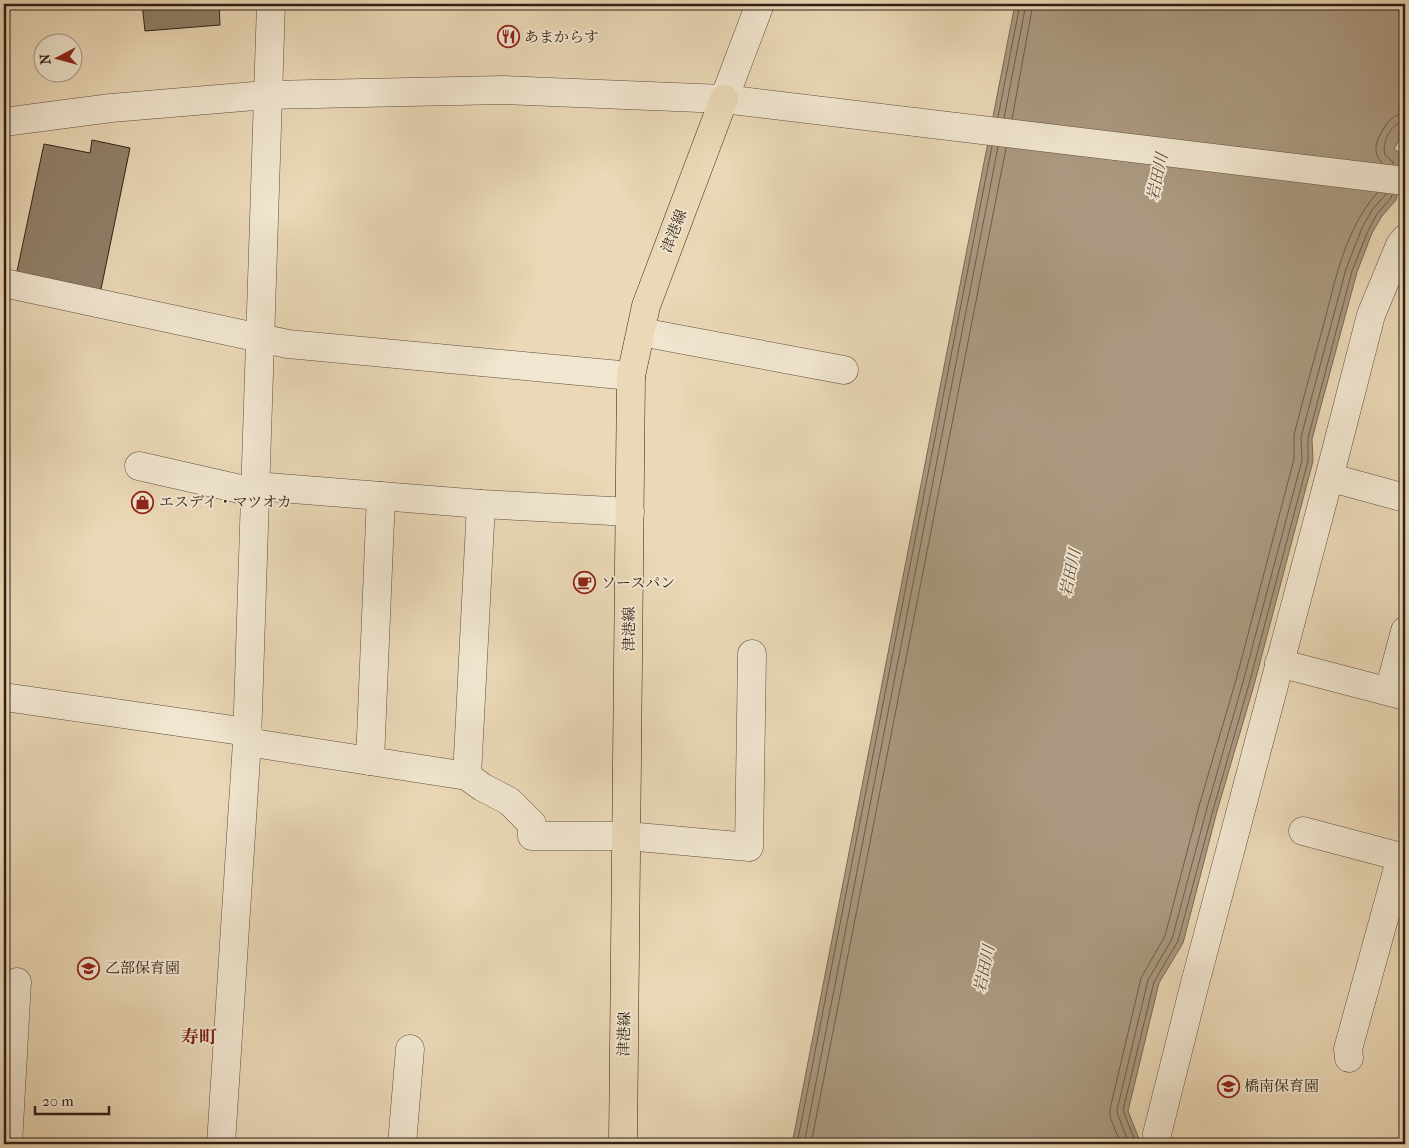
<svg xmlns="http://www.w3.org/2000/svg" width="1409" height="1148" font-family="'IM FELL French Canon','Noto Serif JP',serif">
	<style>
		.water { fill: #aa9980; stroke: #796856 }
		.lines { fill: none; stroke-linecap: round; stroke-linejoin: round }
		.shore { stroke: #6c5c4b; stroke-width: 1 }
		.building { fill: #907f69; stroke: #2f1f16 }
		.minor-casing { stroke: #5e4d3e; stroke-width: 29 }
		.major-casing { stroke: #2f1f16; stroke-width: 29 }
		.minor { stroke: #f1e6d0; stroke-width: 28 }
		.major { stroke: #ead8b6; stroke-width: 28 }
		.labels { text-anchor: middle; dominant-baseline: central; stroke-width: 4; stroke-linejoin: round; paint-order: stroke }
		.poi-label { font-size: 15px; fill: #2f1f16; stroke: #f1e6d0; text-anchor: start }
		.street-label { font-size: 15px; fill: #2f1f16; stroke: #f1e6d0 }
		.water-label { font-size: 16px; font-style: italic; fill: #5a4a3b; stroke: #f1e6d0 }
		.quarter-label { font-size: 18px; font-weight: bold; fill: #7a1f14; stroke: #f1e6d0 }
	</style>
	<rect width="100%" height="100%" fill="#ead8b6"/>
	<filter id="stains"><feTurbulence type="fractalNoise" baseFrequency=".004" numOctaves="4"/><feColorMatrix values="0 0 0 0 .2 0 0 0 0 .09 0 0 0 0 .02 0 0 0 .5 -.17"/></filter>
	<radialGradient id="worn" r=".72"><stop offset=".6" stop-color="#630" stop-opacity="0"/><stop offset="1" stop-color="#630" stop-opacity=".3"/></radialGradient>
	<!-- water -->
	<path class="water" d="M1015,4H1405V129L1394,149L1405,156V160L1396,200L1382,216L1372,233L1357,272L1312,439L1313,461L1254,685L1217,811L1183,943L1159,983L1128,1111L1141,1144H792Z"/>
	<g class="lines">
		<!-- shore -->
		<g class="shore">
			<path d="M998,117L1020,4"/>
			<path d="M1004,118L1026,4"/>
			<path d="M1012,119L1033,4"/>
			<path d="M1382,163C1373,153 1375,144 1381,133C1387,123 1392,114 1405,114"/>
			<path d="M1393,164V162L1385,155C1381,142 1392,122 1405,121"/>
			<path d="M797,1144L992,146"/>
			<path d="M804,1144L998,147"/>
			<path d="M811,1144L1006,148"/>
			<path d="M1121,1144L1110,1117V1109L1141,978L1165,936L1199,806L1236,680L1294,459V435C1303,399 1313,363 1323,327C1335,281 1345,229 1377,193"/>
			<path d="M1129,1144L1118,1115L1117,1110L1148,980L1172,939L1207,808L1243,682L1302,460L1301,437L1346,269L1362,228L1372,210L1386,194"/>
			<path d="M1136,1144L1123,1110L1154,982L1178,941L1213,810L1249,684L1308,461V438L1352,271L1368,231L1377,214L1391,198L1392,195"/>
		</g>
	</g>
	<!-- building -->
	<g class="building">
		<path d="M142,4H219L220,25L145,31Z"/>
		<path d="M92,140L130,148L100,294L16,276L44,144L90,153Z"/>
	</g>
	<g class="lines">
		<defs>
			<g id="minor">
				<path d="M724,99L760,4"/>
				<path d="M4,122L111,108L267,95L504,90L724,99L1405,181"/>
				<path d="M4,283L288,344L631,376"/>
				<path d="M641,332L844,370"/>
				<path d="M139,466L240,489L255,497"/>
				<path d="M1339,480L1405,498"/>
				<path d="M255,486L481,504L630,512"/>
				<path d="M1279,663L1405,696"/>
				<path d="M1389,691L1405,631"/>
				<path d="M4,697L248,732"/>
				<path d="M247,742L467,776L482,787L509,801L532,824V836H627L749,847L752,654"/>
				<path d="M370,761L381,496"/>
				<path d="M467,776L481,504"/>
				<path d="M1303,831L1405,858"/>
				<path d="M1349,1058L1348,1049L1401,857"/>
				<path d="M8,1144L17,982"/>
				<path d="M221,1144L247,742L271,4"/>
				<path d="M402,1144L410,1049"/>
				<path d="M1158,1144L1157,1134L1194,987L1329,478L1371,315L1400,245L1405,239"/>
			</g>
			<path id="major" d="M623,1144L631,376L646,306L724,99"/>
		</defs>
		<!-- minor casing -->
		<use href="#minor" class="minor-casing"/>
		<!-- major casing -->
		<use href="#major" class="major-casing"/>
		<!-- minor -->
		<use href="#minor" class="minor"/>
		<!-- major -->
		<use href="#major" class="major"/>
	</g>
	<!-- icons -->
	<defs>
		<symbol id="restaurant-ring" viewBox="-11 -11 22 22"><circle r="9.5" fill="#f1e6d0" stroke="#8f2418" stroke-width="1.5"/><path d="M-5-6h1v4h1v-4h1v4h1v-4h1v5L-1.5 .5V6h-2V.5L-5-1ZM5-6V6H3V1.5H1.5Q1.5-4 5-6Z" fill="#8f2418"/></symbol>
		<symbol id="shop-ring" viewBox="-11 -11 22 22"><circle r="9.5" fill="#f1e6d0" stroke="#8f2418" stroke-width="1.5"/><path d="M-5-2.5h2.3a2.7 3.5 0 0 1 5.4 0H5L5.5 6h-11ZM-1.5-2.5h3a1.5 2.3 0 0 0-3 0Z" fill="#8f2418"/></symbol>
		<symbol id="cafe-ring" viewBox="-11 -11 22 22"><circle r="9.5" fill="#f1e6d0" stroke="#8f2418" stroke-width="1.5"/><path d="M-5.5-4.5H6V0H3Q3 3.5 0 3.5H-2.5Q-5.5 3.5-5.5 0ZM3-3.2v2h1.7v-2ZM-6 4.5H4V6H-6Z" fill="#8f2418"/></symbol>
		<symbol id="school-ring" viewBox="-11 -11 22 22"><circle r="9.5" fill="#f1e6d0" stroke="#8f2418" stroke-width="1.5"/><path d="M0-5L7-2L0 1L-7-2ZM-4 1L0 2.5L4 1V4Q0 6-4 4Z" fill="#8f2418"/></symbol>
	</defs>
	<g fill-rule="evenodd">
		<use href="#restaurant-ring" x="496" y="24" width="25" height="25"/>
		<use href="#shop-ring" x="130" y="490" width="25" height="25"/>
		<use href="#cafe-ring" x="572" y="570" width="25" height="25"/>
		<use href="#school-ring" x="76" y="956" width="25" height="25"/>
		<use href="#school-ring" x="1216" y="1074" width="25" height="25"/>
	</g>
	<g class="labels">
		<!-- poi labels -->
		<g class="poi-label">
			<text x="524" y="37">あまからす</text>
			<text x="159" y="502">エスデイ・マツオカ</text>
			<text x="601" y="583">ソースパン</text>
			<text x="105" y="968">乙部保育園</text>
			<text x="1244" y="1086">橋南保育園</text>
		</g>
		<!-- street labels -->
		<g class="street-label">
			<text transform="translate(674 231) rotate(-69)">津港線</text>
			<text transform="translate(629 629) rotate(-90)">津港線</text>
			<text transform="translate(624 1034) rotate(-89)">津港線</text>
		</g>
		<!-- water labels -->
		<g class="water-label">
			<text transform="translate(1157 177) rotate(-78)">岩田川</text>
			<text transform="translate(1070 573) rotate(-78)">岩田川</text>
			<text transform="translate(984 969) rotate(-78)">岩田川</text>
		</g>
		<!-- quarter labels -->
		<g class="quarter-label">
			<text x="199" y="1037">寿町</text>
		</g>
	</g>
	<!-- margin -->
	<rect width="1409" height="1148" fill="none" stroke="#ead8b6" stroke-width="20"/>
	<rect x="5" y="5" width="1399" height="1138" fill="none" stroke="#2f1f16" stroke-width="2.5"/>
	<rect x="10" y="10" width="1389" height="1128" fill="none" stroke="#2f1f16"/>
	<!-- north arrow -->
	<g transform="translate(58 58) rotate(264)"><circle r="24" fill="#f1e6d0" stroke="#a39686"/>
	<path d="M0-4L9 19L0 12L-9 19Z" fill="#8f2418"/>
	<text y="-8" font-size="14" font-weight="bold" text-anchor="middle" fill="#2f1f16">N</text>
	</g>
	<!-- scale -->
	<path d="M35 1106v8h74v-8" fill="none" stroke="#2f1f16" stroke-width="2.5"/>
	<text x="42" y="1106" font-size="15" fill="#2f1f16" stroke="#f1e6d0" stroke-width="4" paint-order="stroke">20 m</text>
	<rect width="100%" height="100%" filter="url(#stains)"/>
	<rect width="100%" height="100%" fill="url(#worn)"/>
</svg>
